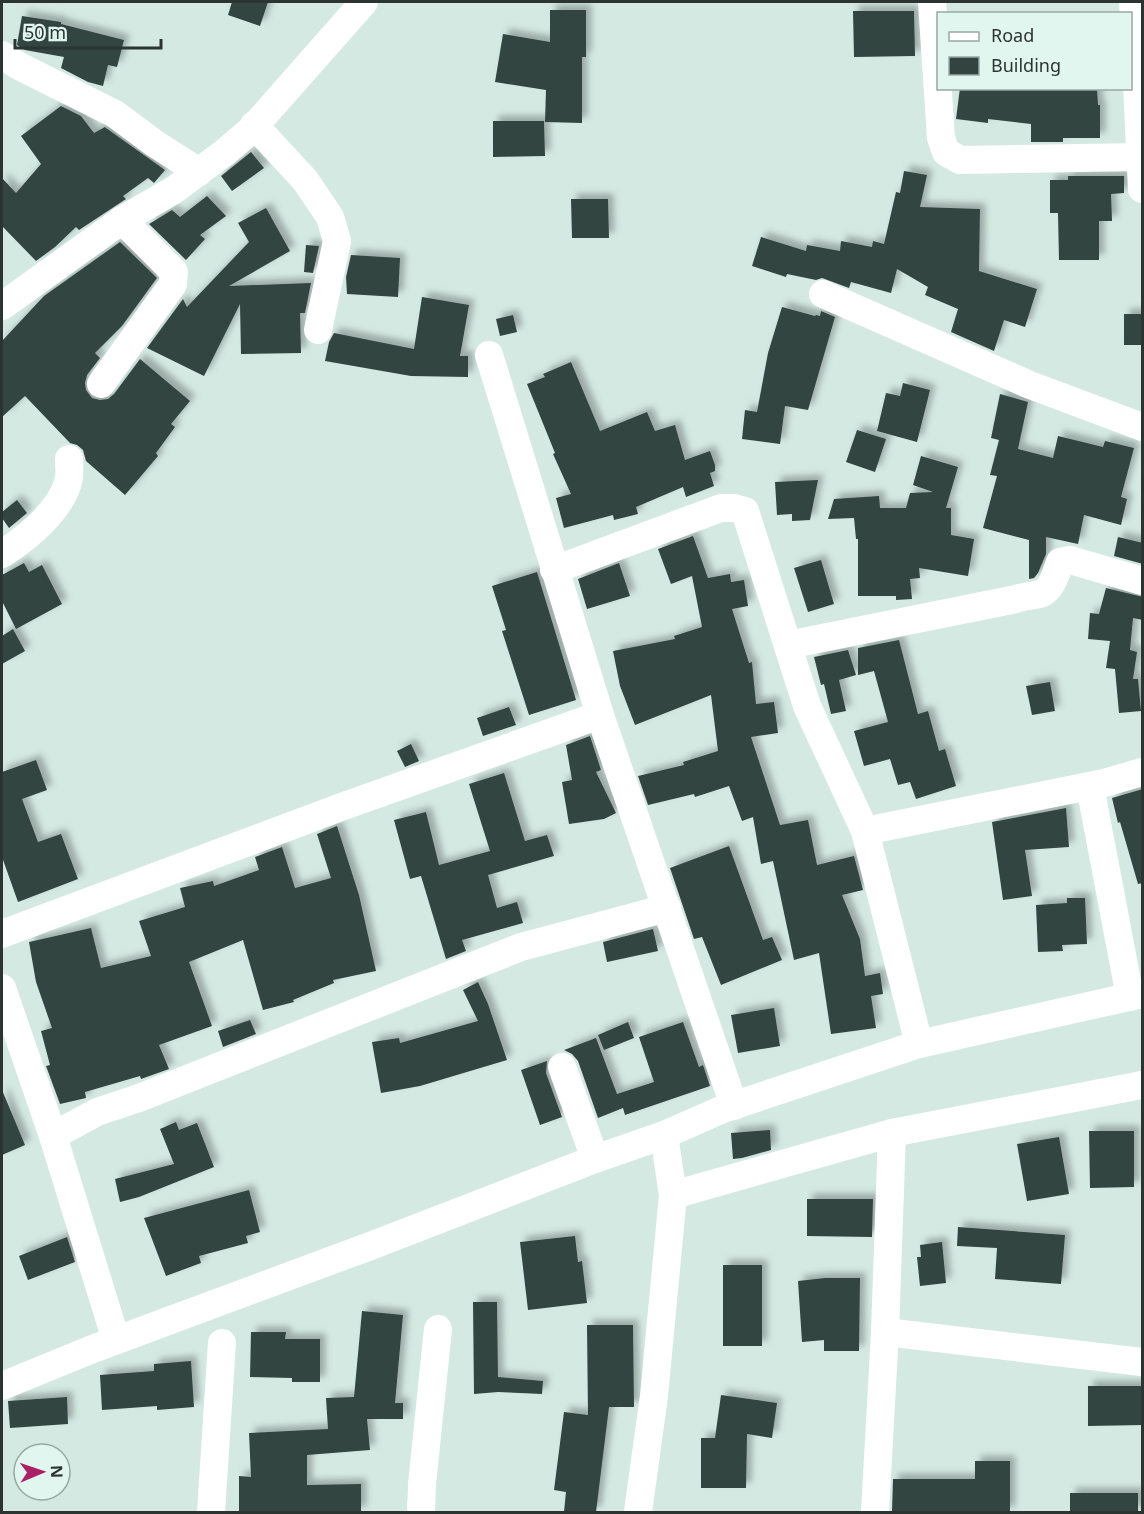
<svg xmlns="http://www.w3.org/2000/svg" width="1144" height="1514" font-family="'Noto Sans',sans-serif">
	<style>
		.building { fill: #334440; filter: url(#shadow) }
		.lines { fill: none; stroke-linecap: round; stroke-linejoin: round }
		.minor { stroke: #fff; stroke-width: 28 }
	</style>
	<defs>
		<filter id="shadow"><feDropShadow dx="5.5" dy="-5.5" stdDeviation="3" flood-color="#0004"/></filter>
	</defs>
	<rect width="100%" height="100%" fill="#d5e9e3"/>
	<!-- building -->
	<g class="building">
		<path d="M232,2H268L260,26L228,15Z"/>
		<path d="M550,10H586V57H582V123L545,122L546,90L495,82L503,34L550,42Z"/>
		<path d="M853,11H914L915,56L854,57Z"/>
		<path d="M22,16L61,22V24L124,40L117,67L108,65L103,86L88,82L61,68L64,57L25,50L17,45Z"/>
		<path d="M960,88H1097L1098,105H1100V138H1063V142H1031V124L988,119V123L956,119Z"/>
		<path d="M61,106L81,116L94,133L105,127L106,128L165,170L154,183L148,178L123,196L126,199L79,230L76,227L55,247L36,261L2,226V178L16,193L41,164L21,136Z"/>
		<path d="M493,121H544L545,156L493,157Z"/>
		<path d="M251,152L264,168L232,191L221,176Z"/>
		<path d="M904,171L927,175L920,207L980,209L979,271L1037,289L1025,327L1004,320L994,351L951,332L958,309L925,295L928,287L897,269L891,293L851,282L849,288L822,278L816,280L787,274L786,277L752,266L761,237L806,251L807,245L840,251L841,241L872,247L873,241L884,244L896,192L900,193Z"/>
		<path d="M1068,176H1124V193L1111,194L1112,221H1099V260H1059L1058,213H1050V180H1068Z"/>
		<path d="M207,196L226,216L200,235L205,239L186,260L149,224L172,210L180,217Z"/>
		<path d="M571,199H608L609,238H572Z"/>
		<path d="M266,208L290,251L229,286L311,283L305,313H300L301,353L241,354L240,304L204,376L147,348L183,299L187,307L249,242L238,223Z"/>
		<path d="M120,242L157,278L122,326L95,353L100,358L87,375L85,383L86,390L92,398L100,400L108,399L114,394L140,359L190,401L171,424L175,427L156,453L158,456L125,495L86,461L83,450L77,445L70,443L25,396L2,417V341L44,296Z"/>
		<path d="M306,245L319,246L313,273L304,272Z"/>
		<path d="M351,255L400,258L398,297L347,294L346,277Z"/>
		<path d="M422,297L469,305L460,356H468V377L411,376L325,361L329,342L334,333L414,349Z"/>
		<path d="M782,307L815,316L816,315L820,316L821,311L835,317L808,410L785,406L780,444L742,439L745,410L757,412L768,353Z"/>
		<rect x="1124" y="314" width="19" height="31"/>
		<path d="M513,315L517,332L500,336L496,319Z"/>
		<path d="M571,362L600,431L647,412L655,431L675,425L685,460L710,451L715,465V471L710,473L714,486L686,497L683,487L636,507L638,514L614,520L613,515L564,528L556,498L571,494L553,454L555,453L527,384L545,377L543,374Z"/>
		<path d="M903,383L930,390L917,442L877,431L886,393L900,396Z"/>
		<path d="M1000,394L1028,402L1018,449L1053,458L1058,436L1103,447L1105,441L1134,448L1121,497L1127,499L1121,525L1084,515L1078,544L1046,537V554L1038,573L1034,578L1029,579V540L983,528L997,476L990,475L999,440L991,438Z"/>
		<path d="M857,430L886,439L875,472L846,462Z"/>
		<path d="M921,456L958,467L946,508H951V535L974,539L968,576L919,568L920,578L910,579L912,599L896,600V596H858V539H856L854,518L828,519L834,499L879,496L880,508H906L910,493L933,492L913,485Z"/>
		<path d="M818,480L810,520L792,521V514L777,515L775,482Z"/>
		<path d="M17,500L27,513L9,528L2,518V512Z"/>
		<path d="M693,536L708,578L730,574L731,582L744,580L748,606L732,609L749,663L752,662L756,704L774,702L778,733L751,737L780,825L808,820L817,865L854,856L863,890L842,895L860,939L865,976L880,973L883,994L871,996L876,1028L831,1034L819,953L794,960L773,861L761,864L753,817L742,821L729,786L695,797L694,794L648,805L638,776L684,765L683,762L718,751L711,695L635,725L620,686L613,651L675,639L674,636L702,627L692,576L671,584L658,549Z"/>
		<path d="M1118,537L1143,543V564L1114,556Z"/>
		<path d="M821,560L834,604L808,612L794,568Z"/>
		<path d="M24,563L29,572L42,565L62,604L16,629L2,601V575Z"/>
		<path d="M619,563L630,596L587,609L578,579Z"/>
		<path d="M537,572L576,700L529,715L502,631L506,630L492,586Z"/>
		<path d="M1106,588L1143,597V620L1133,618L1130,650L1137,652L1133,679H1138L1141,711L1119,713L1115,669L1106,668L1110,641L1088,639L1090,613L1099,614Z"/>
		<path d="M13,629L25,651L2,664V636Z"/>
		<path d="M899,640L918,714L928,711L939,751L945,749L956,786L916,799L910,782L898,785L890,759L864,766L854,731L888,722L874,671L858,675V648Z"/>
		<path d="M848,650L856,675L839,680L846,711L831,714L824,684L821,685L814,657Z"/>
		<path d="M1050,682L1055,711L1032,715L1026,686Z"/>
		<path d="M509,707L516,725L483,736L477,718Z"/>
		<path d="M590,736L601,770L596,772L616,813L604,819L569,824L562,782L572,780L566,745Z"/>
		<path d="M411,744L419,761L405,767L397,751Z"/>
		<path d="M36,760L47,790L22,799L38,842L61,834L78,879L18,902L2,857V772Z"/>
		<path d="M504,773L525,841L547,835L554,856L488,875L497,908L517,902L523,923L462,940L466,951L446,959L421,876L410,879L394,820L426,812L439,865L490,851L469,784Z"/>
		<path d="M1143,789V883L1138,884L1120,822L1118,823L1112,798Z"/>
		<path d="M1066,808L1069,847L1025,850L1032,896L1003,900L992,822Z"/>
		<path d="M337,826L359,895L376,971L333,980L334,983L293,1000L294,1002L263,1010L243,940L189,962L212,1026L159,1045L169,1069L141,1079L140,1076L85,1092L86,1098L60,1104L46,1066L50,1065L41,1031L52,1028L36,982L29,942L91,928L101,968L151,956L139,921L185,907L180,888L213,881L214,886L259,870L255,857L282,847L295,888L331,878L317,834Z"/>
		<path d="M729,846L763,940L772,937L782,960L721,985L702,937L694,939L670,868Z"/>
		<path d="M1067,898H1085L1087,944L1062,945L1063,951L1038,952L1036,905L1067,903Z"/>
		<path d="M653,929L658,951L607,962L603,942Z"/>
		<path d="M478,982L488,1004L507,1060L420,1086L381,1093L372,1042L399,1038L400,1043L478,1021L463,990Z"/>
		<path d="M774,1008L780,1046L738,1053L731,1015Z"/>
		<path d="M250,1020L256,1034L223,1047L218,1031Z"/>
		<path d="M628,1022L634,1038L604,1050L598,1035Z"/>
		<path d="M683,1022L699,1067L703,1065L710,1086L625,1115L623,1108L598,1118L578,1061L572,1054L564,1050L596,1038L617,1094L654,1082L639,1037Z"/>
		<path d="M547,1061L546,1073L562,1117L540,1125L521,1070Z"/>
		<path d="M2,1090L25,1145L2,1155Z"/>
		<path d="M176,1122L179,1130L197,1123L214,1167L139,1197L120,1202L115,1179L174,1164L160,1129Z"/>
		<path d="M770,1130L771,1150L742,1158L733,1159L731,1133Z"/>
		<path d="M1089,1131H1134V1187L1090,1188Z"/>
		<path d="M1059,1137L1069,1194L1027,1201L1017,1144Z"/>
		<path d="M249,1190L260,1232L246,1236L248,1243L199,1256L201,1263L166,1276L144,1218Z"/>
		<path d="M807,1199H873L872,1237L807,1236Z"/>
		<path d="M958,1227L1065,1235L1061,1284L995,1279L997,1248L957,1246Z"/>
		<path d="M575,1236L578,1262L582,1261L587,1303L528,1310L520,1242Z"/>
		<path d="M67,1237L75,1262L28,1280L19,1256Z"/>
		<path d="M942,1242L946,1283L920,1286L917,1257H921L920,1245Z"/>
		<rect x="723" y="1265" width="39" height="81"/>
		<path d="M825,1278H860L859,1351H824V1340L802,1342L798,1281Z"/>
		<path d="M473,1302H497L498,1377L543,1381L542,1394L498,1392L474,1394Z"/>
		<path d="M362,1311L403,1315L395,1403H403V1419H367L370,1450L307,1455V1485L361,1484V1512H239V1476L251,1477L249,1433L328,1429L326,1398L354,1397Z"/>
		<path d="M587,1325H633L634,1407H609L596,1512H564L566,1492L554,1490L564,1412L588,1415Z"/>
		<path d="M251,1332H286L285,1339H320V1382H292V1378L250,1377Z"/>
		<path d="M191,1361L194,1407L157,1410V1406L102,1410L100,1375L154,1371V1364Z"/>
		<path d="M1088,1386H1143V1425L1088,1426Z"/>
		<path d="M721,1395L777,1403L772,1438L747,1434L746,1488H701V1438H715Z"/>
		<path d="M67,1397L68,1424L10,1428L8,1401Z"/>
		<path d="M975,1461H1010V1512H892L893,1479H975Z"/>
		<rect x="1070" y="1493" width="68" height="19"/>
	</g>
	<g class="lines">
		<!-- minor -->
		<g class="minor">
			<path d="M932,2L941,138L946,152L960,160L1142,157"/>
			<path d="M1133,2L1142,189"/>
			<path d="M2,55L19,66L115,114L154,143L199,172"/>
			<path d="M254,125L305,180L330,217L337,241L318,330"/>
			<path d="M823,294L1030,385L1142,427"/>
			<path d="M2,306L122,220L174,190L224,153L251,130L364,2"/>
			<path d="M489,355L600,715L734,1106"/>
			<path d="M101,384L173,284L174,272L122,220"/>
			<path d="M2,554C27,538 63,509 69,478C70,472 69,465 69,459"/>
			<path d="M554,570L721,508H734L745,511L807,706L865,831L919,1044"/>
			<path d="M788,645L1016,599C1024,596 1032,596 1040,594C1052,590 1056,573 1060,562L1070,560L1142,581"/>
			<path d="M1090,786L1130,997"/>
			<path d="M865,831L1104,783L1142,772"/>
			<path d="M2,934L344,806L600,715"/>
			<path d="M2,988L53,1136L116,1340"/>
			<path d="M562,1067L595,1159"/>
			<path d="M53,1136L97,1112L139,1098L521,947L667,908"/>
			<path d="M673,1195L892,1133L1142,1085"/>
			<path d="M885,1332L1142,1362"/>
			<path d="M2,1386L90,1350L373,1245L595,1159L664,1135L723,1109L919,1044L1142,994"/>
			<path d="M211,1512L222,1343"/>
			<path d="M421,1512L422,1484L438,1329"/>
			<path d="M638,1512L654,1396L673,1195L664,1135"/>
			<path d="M875,1512L885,1332L892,1133"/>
		</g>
	</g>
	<!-- border -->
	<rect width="1144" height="1514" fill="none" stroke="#2c3432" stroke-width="6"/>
	<!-- legend -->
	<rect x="937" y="12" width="195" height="78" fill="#e2f6f0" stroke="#99a8a4" stroke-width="1.5"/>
	<rect x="949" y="32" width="30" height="9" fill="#ffffff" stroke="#99a8a4" stroke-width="1.5"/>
	<text x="991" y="42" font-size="18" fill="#2c3432">Road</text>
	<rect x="949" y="57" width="30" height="18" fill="#334440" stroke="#99a8a4" stroke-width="1.5"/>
	<text x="991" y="72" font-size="18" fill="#2c3432">Building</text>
	<!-- north arrow -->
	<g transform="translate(42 1472) rotate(88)"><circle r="28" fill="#e2f6f0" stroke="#99a8a4" stroke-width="1.5"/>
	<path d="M0-4.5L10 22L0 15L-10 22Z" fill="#ab2165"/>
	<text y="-9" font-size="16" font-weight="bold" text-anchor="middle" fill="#2c3432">N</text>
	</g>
	<!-- scale -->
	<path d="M15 39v9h146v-9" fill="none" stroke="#2c3432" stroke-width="3"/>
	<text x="24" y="39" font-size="18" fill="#2c3432" stroke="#e2f6f0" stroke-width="4.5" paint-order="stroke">50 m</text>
</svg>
